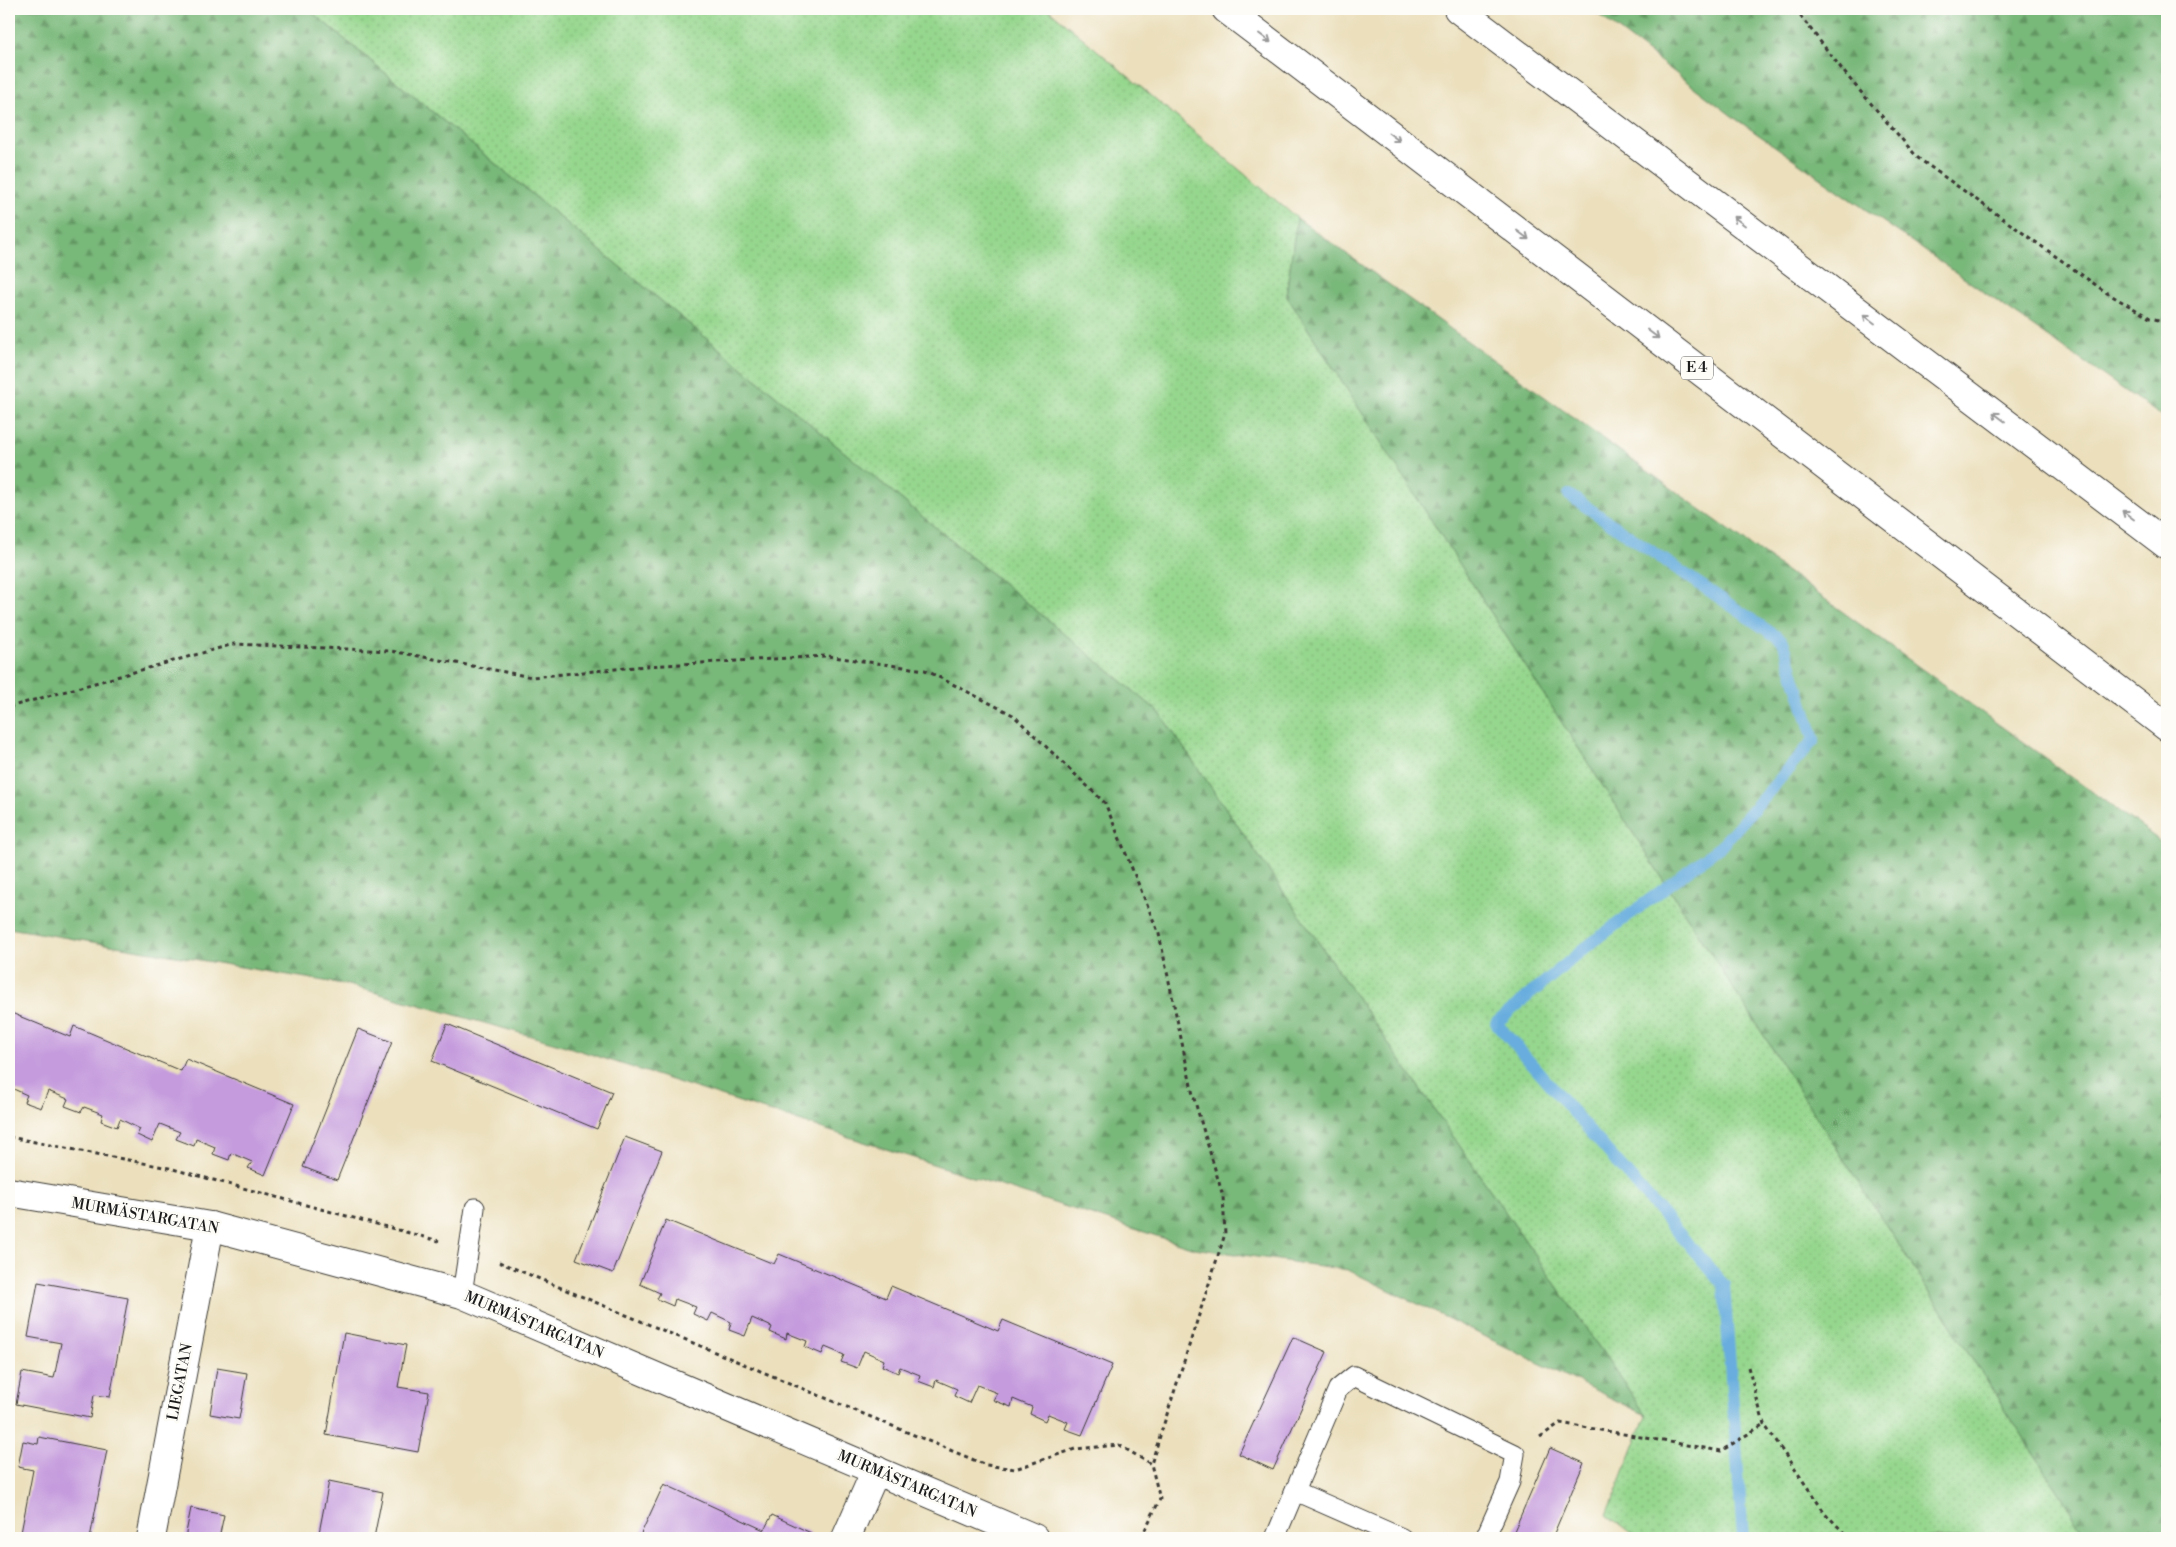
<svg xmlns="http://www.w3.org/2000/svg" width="2176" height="1547" font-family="'Libre Bodoni',serif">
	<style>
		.grass { fill: url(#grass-dots); stroke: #597a55 }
		.forest { fill: url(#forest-firs); stroke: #4a6a4a }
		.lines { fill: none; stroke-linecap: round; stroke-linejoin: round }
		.stream { stroke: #68adde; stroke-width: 12 }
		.building { fill: #c59bdd }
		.lane-casing { stroke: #3b3934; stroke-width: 21 }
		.street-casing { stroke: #3b3934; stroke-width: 30 }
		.highway-casing { stroke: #3b3934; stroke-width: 30 }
		.path { stroke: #3b3934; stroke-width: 3; stroke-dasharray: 4 4; stroke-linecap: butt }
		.lane { stroke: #fff; stroke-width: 19 }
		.street { stroke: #fff; stroke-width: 28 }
		.highway { stroke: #fff; stroke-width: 28 }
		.oneway { stroke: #999 }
		.labels { text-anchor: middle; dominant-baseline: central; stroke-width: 5; stroke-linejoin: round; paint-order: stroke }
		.shield { fill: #fdfcf7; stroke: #605f5e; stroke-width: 1 }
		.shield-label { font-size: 14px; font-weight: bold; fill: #1c1c1c }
		.street-label { font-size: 15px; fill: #1c1c1c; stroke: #fdfcf7 }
	</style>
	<defs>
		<pattern id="grass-dots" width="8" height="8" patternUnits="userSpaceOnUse" patternTransform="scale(1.25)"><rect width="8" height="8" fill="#96d78e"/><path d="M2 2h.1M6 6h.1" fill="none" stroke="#81b87a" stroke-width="1.8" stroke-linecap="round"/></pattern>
		<pattern id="forest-firs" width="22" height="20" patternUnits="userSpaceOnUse" patternTransform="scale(1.25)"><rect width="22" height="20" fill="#78b879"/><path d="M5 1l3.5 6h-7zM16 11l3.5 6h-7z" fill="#629562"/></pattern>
	</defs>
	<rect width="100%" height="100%" fill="#fdfcf7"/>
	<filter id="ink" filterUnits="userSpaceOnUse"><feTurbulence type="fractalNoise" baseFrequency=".02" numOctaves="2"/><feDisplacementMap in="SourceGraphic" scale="10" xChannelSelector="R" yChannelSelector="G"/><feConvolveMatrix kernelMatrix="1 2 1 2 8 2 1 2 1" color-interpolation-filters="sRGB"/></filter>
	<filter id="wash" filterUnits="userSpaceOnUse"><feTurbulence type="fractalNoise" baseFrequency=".0096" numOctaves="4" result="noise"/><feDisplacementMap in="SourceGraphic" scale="20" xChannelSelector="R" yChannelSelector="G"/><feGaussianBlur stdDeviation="1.12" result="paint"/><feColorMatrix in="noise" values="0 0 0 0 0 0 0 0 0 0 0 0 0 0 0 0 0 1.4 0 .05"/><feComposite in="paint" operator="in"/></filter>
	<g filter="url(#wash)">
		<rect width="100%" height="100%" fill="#ebdfbc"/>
		<!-- grass -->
		<path class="grass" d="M308,9H1048L1297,218L1286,295L2088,1538H1637L1607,1515L1646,1415L1159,712Z"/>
		<!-- forest -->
		<g class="forest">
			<path d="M9,9H308L1159,712L1646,1415L1348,1270L1194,1248L556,1043L348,985L9,928Z"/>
			<path d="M1591,9H2167V420L1736,119Z"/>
			<path d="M1297,218L2167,846V1538H2088L1286,295Z"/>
		</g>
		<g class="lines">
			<!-- stream -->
			<path class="stream" d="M1569,495L1783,641L1814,740L1721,846L1585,948L1496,1023L1724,1285L1743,1538"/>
		</g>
		<g id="blocks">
			<!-- building -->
			<g class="building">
				<path d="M9,1012L70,1037L74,1026L181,1071L186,1059L294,1104L265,1175L248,1168L252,1162L231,1153L229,1160L213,1154L215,1147L196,1139L194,1146L176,1139L180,1132L160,1124L152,1142L137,1135L140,1129L120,1119L117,1127L101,1121L103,1114L84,1107L81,1112L65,1106L68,1099L48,1091L41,1108L24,1102L27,1095L9,1087Z"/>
				<path d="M447,1024L612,1092L597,1129L432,1061Z"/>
				<path d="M358,1029L392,1042L337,1180L303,1167Z"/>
				<path d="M625,1137L662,1151L613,1273L576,1259Z"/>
				<path d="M666,1220L774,1264L779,1254L886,1298L891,1286L998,1331L1003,1320L1112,1365L1082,1435L1065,1429L1068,1422L1048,1414L1045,1421L1030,1414L1032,1407L1013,1399L1011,1407L993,1400L997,1393L977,1385L969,1403L954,1396L957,1389L936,1380L934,1387L918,1381L920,1375L900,1367L898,1373L882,1366L884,1360L864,1351L857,1368L841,1362L844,1355L825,1347L822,1354L805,1347L807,1341L787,1333L786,1339L770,1332L772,1327L752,1318L745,1336L729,1330L731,1322L712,1313L708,1321L693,1314L696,1307L675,1299L673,1306L657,1299L660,1293L640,1284Z"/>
				<path d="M38,1282L128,1298L110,1397L94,1395L90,1418L16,1404L22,1372L54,1378L61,1343L28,1337Z"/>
				<path d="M344,1333L406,1345L398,1387L429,1392L418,1452L326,1435Z"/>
				<path d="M1293,1337L1327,1352L1273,1470L1239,1454Z"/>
				<path d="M217,1368L247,1373L239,1419L210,1414Z"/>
				<path d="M39,1437L107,1450L90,1538H20L33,1470L18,1467L23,1441L38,1444Z"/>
				<path d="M1550,1448L1584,1463L1552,1538H1511Z"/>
				<path d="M329,1481L383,1492L374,1538H318Z"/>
				<path d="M664,1484L764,1530L772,1515L811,1533L808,1538H639Z"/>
				<path d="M191,1508L224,1515L219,1538H185Z"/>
			</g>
		</g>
	</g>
	<g filter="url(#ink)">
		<use href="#blocks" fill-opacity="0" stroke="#3b3934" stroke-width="1"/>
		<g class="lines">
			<defs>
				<g id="lane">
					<path d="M462,1294L475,1208"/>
					<path d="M1295,1491L1402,1538"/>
					<path d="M1275,1538L1338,1389L1354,1376L1515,1454L1510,1482L1485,1538"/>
				</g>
				<g id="street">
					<path d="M9,1192L210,1226L462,1294L1034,1538"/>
					<path d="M151,1538L210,1226"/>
					<path d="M846,1538L876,1470"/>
				</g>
				<g id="highway">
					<path d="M1226,9L2167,727"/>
					<path d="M1458,9L2167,545"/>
				</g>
			</defs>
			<!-- lane casing -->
			<use href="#lane" class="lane-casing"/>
			<!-- street casing -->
			<use href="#street" class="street-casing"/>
			<!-- highway casing -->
			<use href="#highway" class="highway-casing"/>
			<!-- path -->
			<g class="path">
				<path d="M1795,9L1848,77L1918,158L2107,293L2150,318L2167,322"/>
				<path d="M9,707L234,644L391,651L532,677L646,666L827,656L925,670L1013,715L1105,803L1159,934L1193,1095L1223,1196L1225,1234L1151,1464"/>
				<path d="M9,1137L169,1168L439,1241"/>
				<path d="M499,1262L986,1465L1015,1469L1075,1449L1119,1445L1151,1464L1160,1499L1141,1538"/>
				<path d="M1748,1367L1764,1424L1825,1513L1849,1538"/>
				<path d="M1540,1437L1560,1423L1721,1451L1764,1424"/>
			</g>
			<!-- lane -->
			<use href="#lane" class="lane"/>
			<!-- street -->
			<use href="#street" class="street"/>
			<!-- highway -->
			<use href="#highway" class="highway"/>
		</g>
		<!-- one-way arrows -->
		<defs><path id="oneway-shaft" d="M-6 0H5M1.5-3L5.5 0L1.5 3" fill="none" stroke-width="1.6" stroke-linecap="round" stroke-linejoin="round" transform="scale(1.25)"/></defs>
		<g class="oneway">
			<use href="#oneway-shaft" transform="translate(1265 38) rotate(37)"/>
			<use href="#oneway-shaft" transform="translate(1394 137) rotate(37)"/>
			<use href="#oneway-shaft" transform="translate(1739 221) rotate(-143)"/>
			<use href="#oneway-shaft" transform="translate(1523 235) rotate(37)"/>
			<use href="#oneway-shaft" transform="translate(1869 319) rotate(-143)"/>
			<use href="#oneway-shaft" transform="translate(1653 334) rotate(37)"/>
			<use href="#oneway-shaft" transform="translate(1999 417) rotate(-143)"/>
			<use href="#oneway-shaft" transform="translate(2128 515) rotate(-143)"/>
		</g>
	</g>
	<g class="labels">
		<!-- shield labels -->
		<rect class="shield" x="1681" y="356.5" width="32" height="23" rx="4"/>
		<g class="shield-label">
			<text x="1697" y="368">E 4</text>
		</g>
		<!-- street labels -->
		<g class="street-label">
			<text transform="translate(145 1216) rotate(10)">MURMÄSTARGATAN</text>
			<text transform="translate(534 1325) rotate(23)">MURMÄSTARGATAN</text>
			<text transform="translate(180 1382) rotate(-79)">LIEGATAN</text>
			<text transform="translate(907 1484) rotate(23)">MURMÄSTARGATAN</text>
		</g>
	</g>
	<!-- margin -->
	<rect width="2176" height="1547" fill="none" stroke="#fdfcf7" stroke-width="30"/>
</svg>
